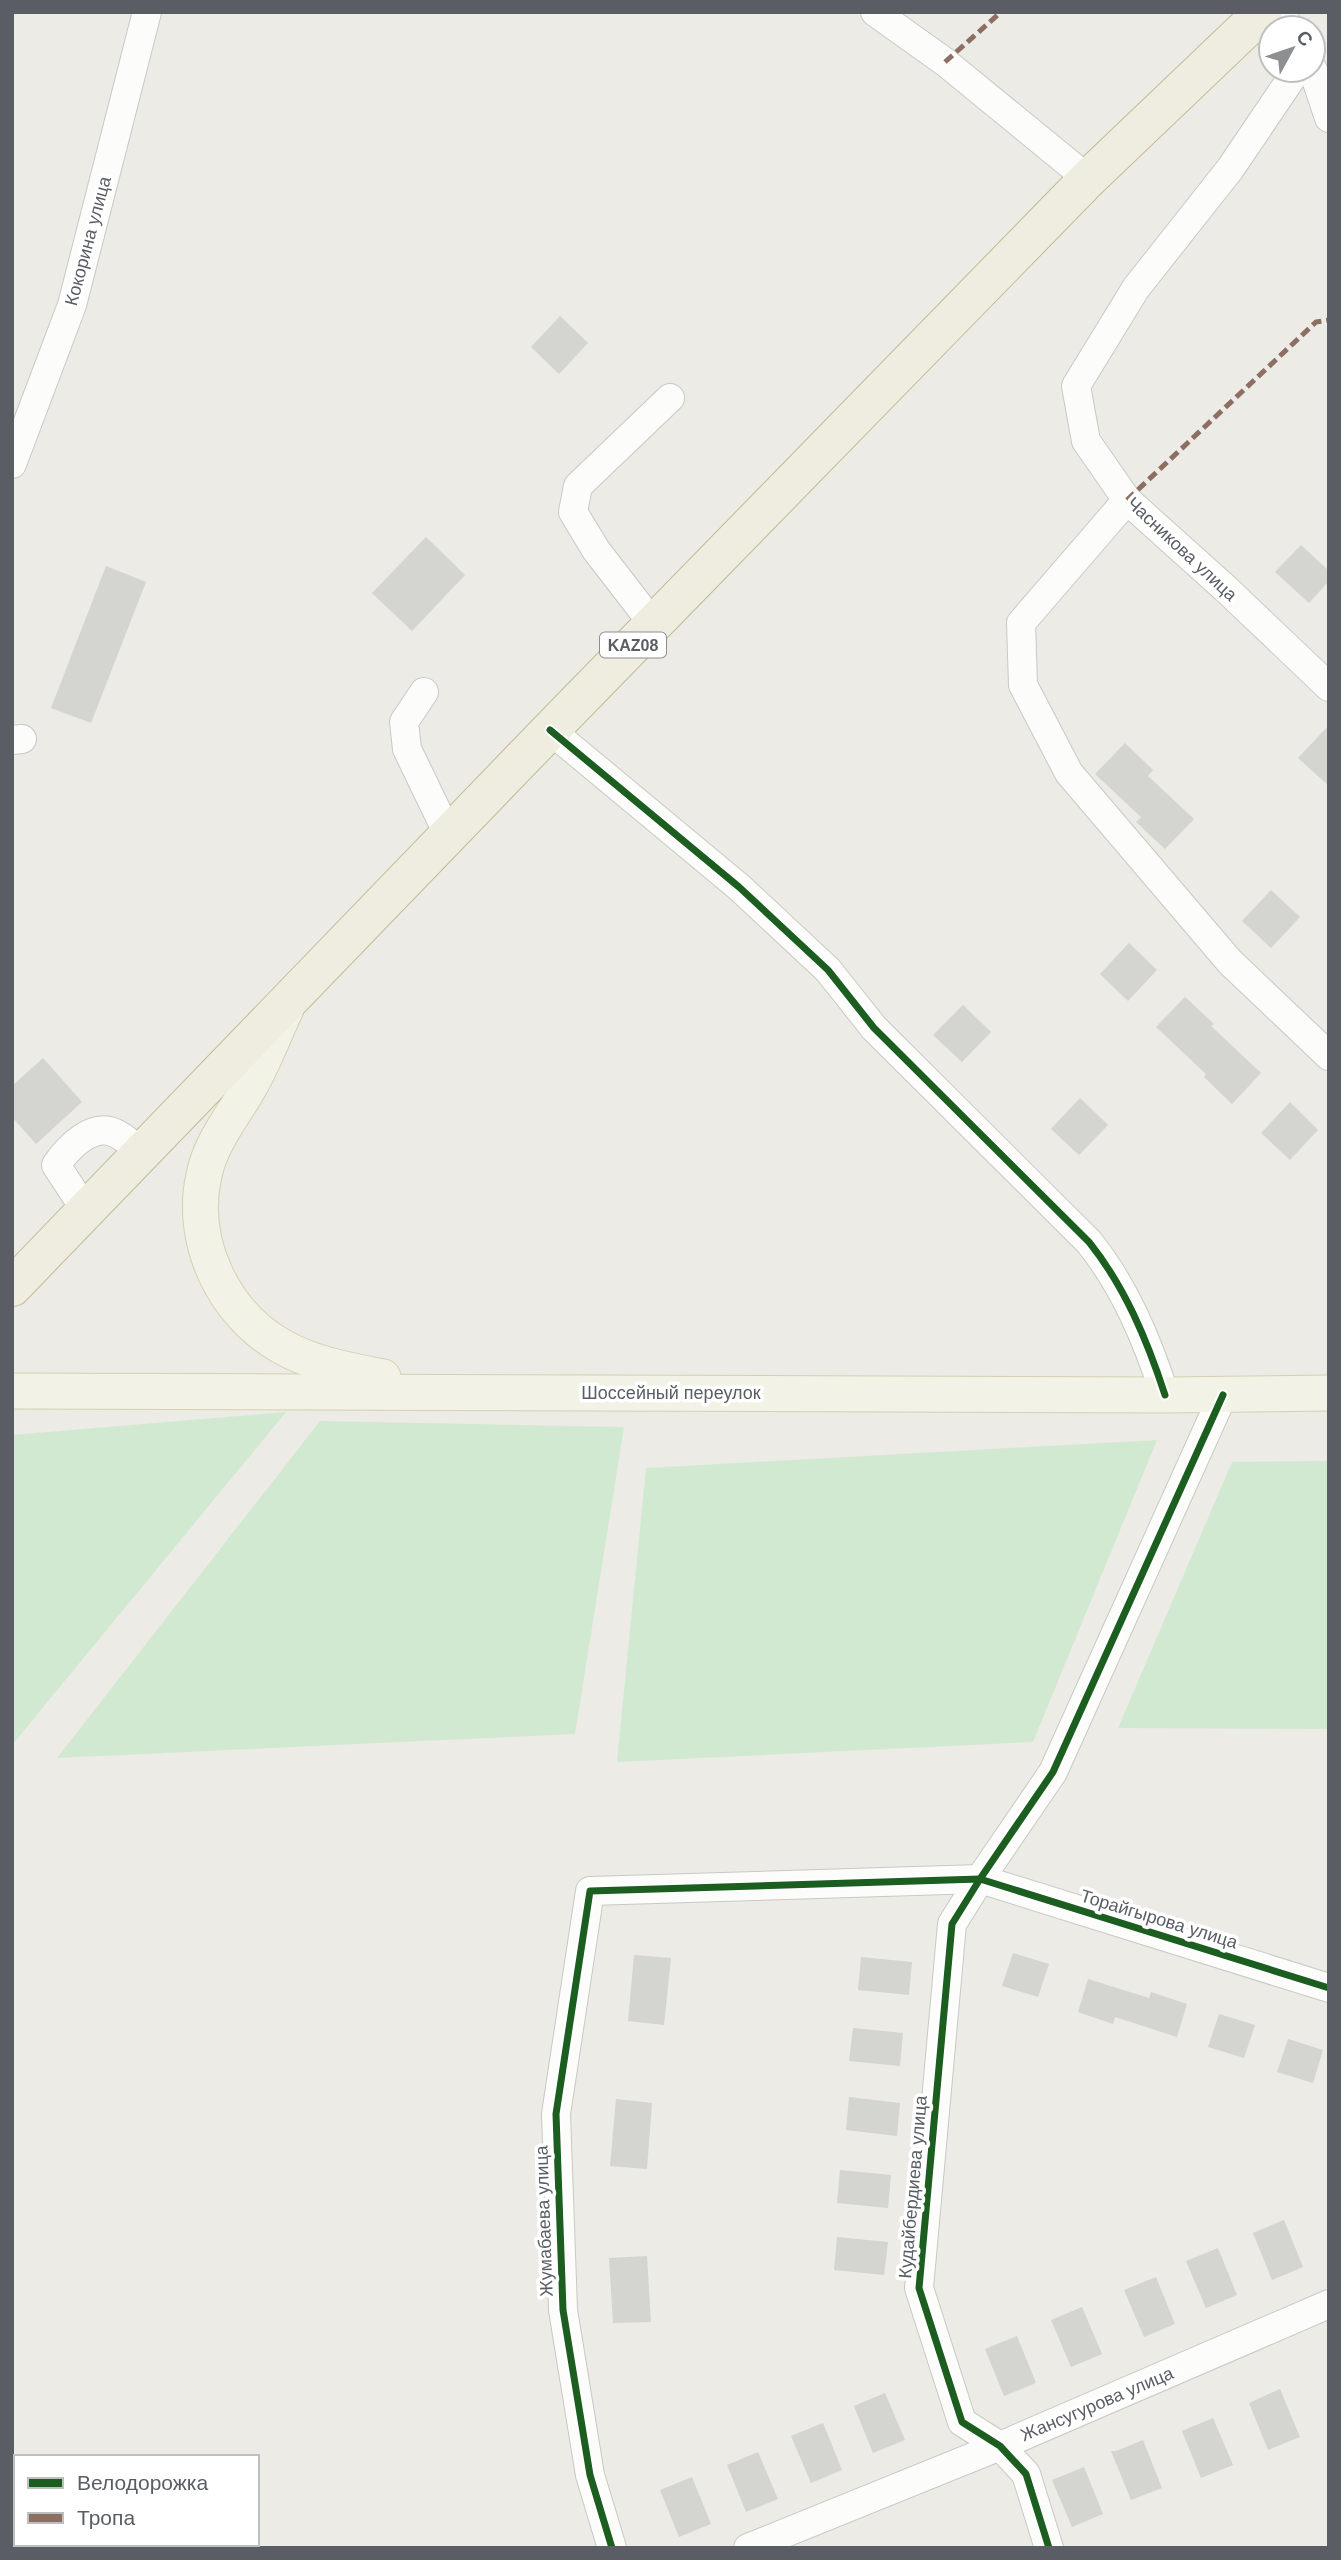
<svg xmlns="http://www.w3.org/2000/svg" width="1341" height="2560" font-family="Helvetica,sans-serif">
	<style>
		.green { fill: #d2e9d1 }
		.building { fill: #d4d4d0 }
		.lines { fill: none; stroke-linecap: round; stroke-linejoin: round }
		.minor-casing { stroke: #c8c9c7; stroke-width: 30 }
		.major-casing { stroke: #d5d0b1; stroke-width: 37 }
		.highway-casing { stroke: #c3ba92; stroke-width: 40 }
		.minor { stroke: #fcfcfb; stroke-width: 28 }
		.major { stroke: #f2f2e7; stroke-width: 35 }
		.highway { stroke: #efede0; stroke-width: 38 }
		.quiet { stroke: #8d6e63; stroke-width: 5; stroke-dasharray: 10 5; stroke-linecap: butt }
		.cycleway-casing { stroke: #fff; stroke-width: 11 }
		.cycleway { stroke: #1b5e20; stroke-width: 7 }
		.labels { text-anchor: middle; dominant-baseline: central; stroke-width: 7; stroke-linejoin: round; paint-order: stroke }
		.shield { fill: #fff; stroke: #8c8e92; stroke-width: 2 }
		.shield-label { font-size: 16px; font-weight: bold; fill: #5a5e64 }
		.street-label { font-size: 18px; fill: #5a5e64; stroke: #fff }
	</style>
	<rect width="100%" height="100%" fill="#ecebe5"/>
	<!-- green -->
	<g class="green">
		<path d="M286,1412L12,1745V1435Z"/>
		<path d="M320,1421L624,1427L575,1734L57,1758Z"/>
		<path d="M1157,1440L1033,1742L617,1762L646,1468Z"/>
		<path d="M1329,1461V1729L1118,1728L1232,1462Z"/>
	</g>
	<!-- building -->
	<g class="building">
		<path d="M560,316L588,343L559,374L531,347Z"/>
		<path d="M426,537L465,575L412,631L372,593Z"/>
		<path d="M1301,545L1329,571V581L1309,603L1275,572Z"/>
		<path d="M106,566L146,582L91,723L51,708Z"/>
		<path d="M1329,725V786L1298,758Z"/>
		<path d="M1125,743L1153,770L1148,776L1194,819L1165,849L1136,822L1141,817L1095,774Z"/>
		<path d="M1271,890L1300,917L1271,948L1242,921Z"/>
		<path d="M1129,943L1157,970L1128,1001L1100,974Z"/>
		<path d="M1185,997L1214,1024L1211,1026L1261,1073L1232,1104L1204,1077L1206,1074L1156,1027Z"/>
		<path d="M963,1005L991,1032L962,1062L933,1035Z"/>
		<path d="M43,1058L82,1102L36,1144L12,1117V1086Z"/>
		<path d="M1080,1098L1108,1125L1079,1155L1051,1129Z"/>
		<path d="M1290,1102L1318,1130L1290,1160L1261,1133Z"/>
		<path d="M1013,1953L1049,1964L1038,1997L1002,1986Z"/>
		<path d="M634,1955L671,1958L664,2025L628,2021Z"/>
		<path d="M861,1957L912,1962L909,1995L858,1990Z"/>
		<path d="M1088,1979L1149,1998L1151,1992L1187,2004L1177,2037L1115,2017L1113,2024L1078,2012Z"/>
		<path d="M1219,2014L1255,2025L1244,2058L1208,2047Z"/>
		<path d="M853,2028L903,2033L900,2066L849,2061Z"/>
		<path d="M1288,2039L1323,2050L1313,2083L1277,2072Z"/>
		<path d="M849,2097L900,2103L897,2136L846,2130Z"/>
		<path d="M616,2099L652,2103L647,2169L610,2166Z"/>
		<path d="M840,2170L891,2175L888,2208L837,2203Z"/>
		<path d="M1284,2220L1303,2267L1272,2280L1253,2233Z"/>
		<path d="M837,2237L888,2242L884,2275L834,2270Z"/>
		<path d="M1218,2248L1237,2295L1206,2308L1186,2261Z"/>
		<path d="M647,2256L651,2322L613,2323L609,2258Z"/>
		<path d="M1156,2277L1175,2324L1144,2337L1124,2290Z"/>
		<path d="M1082,2307L1102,2354L1071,2367L1051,2320Z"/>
		<path d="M1017,2336L1036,2383L1004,2396L985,2349Z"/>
		<path d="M1280,2389L1300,2437L1268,2450L1249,2403Z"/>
		<path d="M885,2393L905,2440L873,2453L854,2406Z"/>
		<path d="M1213,2418L1233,2465L1201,2478L1182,2431Z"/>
		<path d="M823,2423L842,2470L811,2483L791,2436Z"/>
		<path d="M1143,2440L1162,2488L1131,2500L1111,2451H1116Z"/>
		<path d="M758,2452L778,2499L746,2512L727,2465Z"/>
		<path d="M1084,2467L1103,2514L1072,2527L1052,2480Z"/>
		<path d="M692,2477L711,2524L679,2537L660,2490Z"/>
	</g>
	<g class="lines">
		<defs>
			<g id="minor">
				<path d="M875,12L945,62L1088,179"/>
				<path d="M1279,12L1290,28"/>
				<path d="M1297,70L1230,169L1136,288L1076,386L1086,441L1127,500L1226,589L1329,687"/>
				<path d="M1313,70L1329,118"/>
				<path d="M12,464L72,305L147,12"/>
				<path d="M1127,500L1021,623L1023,685L1069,773L1230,962L1329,1056"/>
				<path d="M653,624L596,550L573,512L578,486L670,398"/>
				<path d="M424,692L404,722L407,749L448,834"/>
				<path d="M550,730L739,887L828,970L874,1028L1089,1242C1125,1287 1147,1340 1165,1395"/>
				<path d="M12,740L22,739"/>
				<path d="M86,1211L56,1165C68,1148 92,1122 115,1133C125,1137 134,1147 142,1153"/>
				<path d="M612,2548L590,2475L563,2310L556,2114L590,1891L980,1879L1329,1988"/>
				<path d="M748,2548L1000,2446L1329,2304"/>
				<path d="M1049,2548L1026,2474L1000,2446L962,2422L919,2288L952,1924L980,1879L1053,1772L1223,1395"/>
			</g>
			<g id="major">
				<path d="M286,1009C274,1034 264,1062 250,1086C234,1115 211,1141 204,1175C189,1241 223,1313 281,1346C312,1364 348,1370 383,1377"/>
				<path d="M12,1391L1165,1395L1329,1393"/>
			</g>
			<path id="highway" d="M12,1287L550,730L1088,179L1263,12"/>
		</defs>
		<!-- minor casing -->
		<use href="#minor" class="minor-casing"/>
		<!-- major casing -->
		<use href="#major" class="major-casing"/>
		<!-- highway casing -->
		<use href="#highway" class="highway-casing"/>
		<!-- minor -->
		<use href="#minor" class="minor"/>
		<!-- major -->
		<use href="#major" class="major"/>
		<!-- highway -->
		<use href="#highway" class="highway"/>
		<!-- quiet -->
		<g class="quiet">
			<path d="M945,62L1001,12"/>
			<path d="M1127,500L1316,322L1329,320"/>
		</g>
		<defs>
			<g id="cycleway">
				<path d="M550,730L739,887L828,970L874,1028L1089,1242C1125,1287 1147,1340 1165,1395"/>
				<path d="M612,2548L590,2475L563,2310L556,2114L590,1891L980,1879L1329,1988"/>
				<path d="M1049,2548L1026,2474L1000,2446L962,2422L919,2288L952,1924L980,1879L1053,1772L1223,1395"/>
			</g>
		</defs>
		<!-- cycleway casing -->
		<use href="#cycleway" class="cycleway-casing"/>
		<!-- cycleway -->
		<use href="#cycleway" class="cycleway"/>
	</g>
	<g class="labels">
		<!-- shield labels -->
		<rect class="shield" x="600" y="632.5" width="66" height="25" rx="5"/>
		<g class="shield-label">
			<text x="633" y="645">KAZ08</text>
		</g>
		<!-- street labels -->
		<g class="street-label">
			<text transform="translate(88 241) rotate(-75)">Кокорина улица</text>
			<text transform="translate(1182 549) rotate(43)">Часникова улица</text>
			<text x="671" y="1393">Шоссейный переулок</text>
			<text transform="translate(1159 1919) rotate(17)">Торайгырова улица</text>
			<text transform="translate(913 2187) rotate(-85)">Кудайбердиева улица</text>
			<text transform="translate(544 2221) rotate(-92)">Жумабаева улица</text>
			<text transform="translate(1097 2404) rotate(-23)">Жансугурова улица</text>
		</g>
	</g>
	<!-- border -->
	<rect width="1341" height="2560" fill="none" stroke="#5a5e64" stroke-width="28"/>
	<!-- legend -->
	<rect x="14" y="2455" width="245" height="91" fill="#ffffff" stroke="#bdbfc1" stroke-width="2"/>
	<rect x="28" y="2478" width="35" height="10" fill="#1b5e20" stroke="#bdbfc1" stroke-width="2"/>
	<text x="77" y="2490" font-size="21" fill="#5a5e64">Велодорожка</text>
	<rect x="28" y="2513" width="35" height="10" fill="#8d6e63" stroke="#bdbfc1" stroke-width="2"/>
	<text x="77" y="2525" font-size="21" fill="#5a5e64">Тропа</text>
	<!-- north arrow -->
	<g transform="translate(1292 49) rotate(50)"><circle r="33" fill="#ffffff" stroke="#bdbfc1" stroke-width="2"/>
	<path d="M0-5L12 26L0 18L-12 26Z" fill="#8d8f91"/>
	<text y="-10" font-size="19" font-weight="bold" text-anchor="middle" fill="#5a5e64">С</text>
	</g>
</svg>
